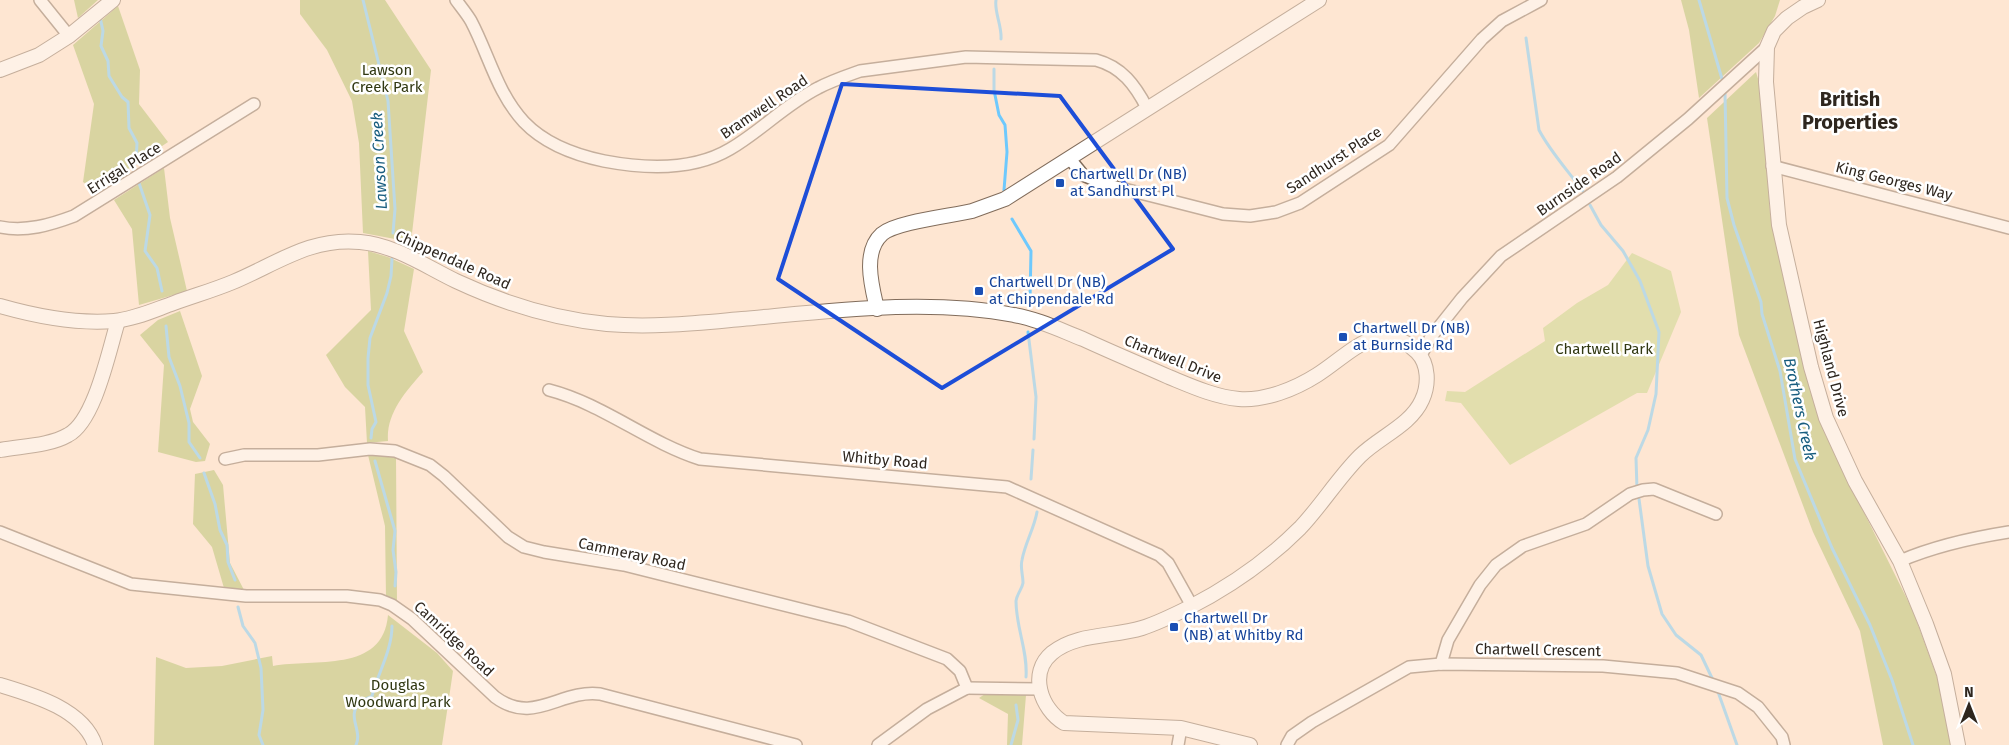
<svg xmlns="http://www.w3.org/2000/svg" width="2009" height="745" font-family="'Fira Sans',sans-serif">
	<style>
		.green { fill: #c2d481 }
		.forest { fill: #adbf67 }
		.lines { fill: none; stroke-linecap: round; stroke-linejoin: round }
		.stream { stroke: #6ec9fd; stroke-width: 3 }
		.minor-casing { stroke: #816c5b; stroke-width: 14 }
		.tertiary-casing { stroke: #816c5b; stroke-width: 16 }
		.minor { stroke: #fff; stroke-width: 11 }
		.tertiary { stroke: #fff; stroke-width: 14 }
		.marked { fill: none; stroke: #1d4ed8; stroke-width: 4; stroke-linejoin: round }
		.transit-dot { fill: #1a4fb4; stroke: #fff; stroke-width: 2 }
		.labels { text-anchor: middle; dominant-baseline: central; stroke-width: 5; stroke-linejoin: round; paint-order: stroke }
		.park-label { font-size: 15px; fill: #313812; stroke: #fff }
		.street-label { font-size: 15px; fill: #2e261e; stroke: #fff }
		.transit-label { font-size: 15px; fill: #164399; stroke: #fff; text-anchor: start }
		.water-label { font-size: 16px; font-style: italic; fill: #185d7f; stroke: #fff }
		.district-label { font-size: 20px; font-weight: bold; fill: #2e261e; stroke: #fff }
	</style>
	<rect width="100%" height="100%" fill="#fee6d2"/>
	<!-- green -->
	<path class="green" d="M1632,253L1671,271L1681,312L1647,393H1637L1510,465L1461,403L1445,401L1447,391L1465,392L1545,341L1543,328L1577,303L1608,285Z"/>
	<!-- forest -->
	<g class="forest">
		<path d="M74,0H98L78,18Z"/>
		<path d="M300,0H385L431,70L411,242L363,233L359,143L352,101L327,50L300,14Z"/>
		<path d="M1681,0H1780L1775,16L1759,43L1699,98L1689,30Z"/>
		<path d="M118,6L140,70L139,104L168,142L96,191L83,182L94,104L73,45Z"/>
		<path d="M1756,72L1763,95L1770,213L1794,324L1826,436L1913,611L1937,677L1952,745H1883L1860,631L1813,532L1739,335L1707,118Z"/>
		<path d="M164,168L170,218L187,291L139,305L132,229L114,200Z"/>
		<path d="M368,251L388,257L414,269L404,331L423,372C405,392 386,414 388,441L367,443L365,407L345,387L326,355L371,310Z"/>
		<path d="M180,311L202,376L190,409L193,422L210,444L205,461L196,462L158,452L164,365L140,335L158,320Z"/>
		<path d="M368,455L396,457L397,602L386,597L385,526Z"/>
		<path d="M214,470L223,485L230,563L244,590L224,588L212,547L193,524L195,474Z"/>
		<path d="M388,615L437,653L453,671L442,745H154L156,657L186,668L222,666L272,656L273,666C314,658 383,674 388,615Z"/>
		<path d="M985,694L1026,695L1022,745H1007L1008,714L979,698Z"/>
	</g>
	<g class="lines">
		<!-- stream -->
		<g class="stream">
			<path d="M363,0L388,101L395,209L393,233"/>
			<path d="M996,0C994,12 1002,25 1001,39"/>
			<path d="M1699,0L1722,79"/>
			<path d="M100,17L103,31L101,46L108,61L109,76L122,97L128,102L129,128L137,143L136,163"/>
			<path d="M1526,38L1539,130C1551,153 1570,173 1585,194"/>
			<path d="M994,69V90L999,115L1005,125L1007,152L1004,190"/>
			<path d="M1725,93L1727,198L1734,225L1761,302L1762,314L1780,371L1795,459L1832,548L1870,625L1892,680L1913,745"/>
			<path d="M139,183L150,215L145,251L157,268L162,291"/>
			<path d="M1590,205L1601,225L1623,251L1640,281L1659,332L1656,394L1648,430L1636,458L1637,489"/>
			<path d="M1012,219L1031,251L1030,300"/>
			<path d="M166,326L169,357L180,386L189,423V442L200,458"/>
			<path d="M1028,332L1036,397L1034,439"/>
			<path d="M371,438L372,429L376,422L368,385V358L370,338L387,293L391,276L392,259"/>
			<path d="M375,461L395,531L393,550L396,572L395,586"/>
			<path d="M204,473L215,504L220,530L227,545L228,562L235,580"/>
			<path d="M1031,479L1033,450"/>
			<path d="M1639,499L1648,566L1662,614L1676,635L1701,655L1712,678"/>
			<path d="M238,607L243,626L255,643L261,668L263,710L259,735L263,745"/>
			<path d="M1026,677C1028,651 1016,628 1016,601C1017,594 1022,589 1023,583C1023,574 1020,568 1022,560C1025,543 1034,529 1037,512"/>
			<path d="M1717,689L1737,745"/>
			<path d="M356,745C363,730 345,715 361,702C365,699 369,698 372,696C378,673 392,650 392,626"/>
			<path d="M1011,745L1018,720L1016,705"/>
		</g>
		<defs>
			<g id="minor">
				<path d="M40,0L69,36"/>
				<path d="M456,0C461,7 467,14 471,21C489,55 497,93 524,122C545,144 575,155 604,161C646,169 693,171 730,149C761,131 786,104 818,88C831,81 846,76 860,71L966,57L1096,60C1122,67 1135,85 1147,108"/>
				<path d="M1070,159L1083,175L1104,184L1172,201L1223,214L1250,216L1276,212L1300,203L1389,145L1482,39L1502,21L1541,0"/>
				<path d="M1772,166L2009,228"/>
				<path d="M0,227C26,232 50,225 74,216L254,104"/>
				<path d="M1421,355L1431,337L1462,298L1501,256L1617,177L1688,119L1767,47"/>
				<path d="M549,390C603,404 647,442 700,459L1007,487L1159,555L1168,563L1192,606"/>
				<path d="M225,459L244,455H318L370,449L395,451L430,465L444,476L508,537L524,547L544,552L624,565L848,621L947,659L960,671L967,688"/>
				<path d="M0,532L131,584L246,596H347L380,600L392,605L412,619L495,697C534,726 560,689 600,694L796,745"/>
				<path d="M1900,561C1935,546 1971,538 2009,532"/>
				<path d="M1441,664L1448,640L1480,585L1496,565L1523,546L1586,524L1630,494L1643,490L1654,489L1716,514"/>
				<path d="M967,688L1040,689"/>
				<path d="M878,745L927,709L967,688"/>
				<path d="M1178,745L1181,728"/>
				<path d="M1287,745L1292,736L1312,722L1409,667L1441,664L1603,666L1677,673L1738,693L1758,707L1782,737L1784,745"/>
			</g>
			<g id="tertiary">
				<path d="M1818,0L1803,7L1787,18L1774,31L1767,47L1766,82L1779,225L1811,367L1826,418L1855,481L1900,561L1926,624L1944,674L1958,745"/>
				<path d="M0,70L39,55L69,36L113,0"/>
				<path d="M0,306C35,316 77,324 114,321C135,319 154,310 174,303C193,296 214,290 233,282C276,264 311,237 360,242C395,245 425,266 456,281C503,303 555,319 607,324C652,328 697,323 742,319C830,311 927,298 1014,315C1038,319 1060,330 1083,339C1111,352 1140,364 1169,377C1191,386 1215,397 1239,399C1265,401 1295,389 1317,375C1349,355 1380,315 1417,352C1429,364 1429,385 1422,400C1411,425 1379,437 1360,456C1338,478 1321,506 1300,528C1268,560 1229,587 1190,607C1174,615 1158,623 1142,628C1113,637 1076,633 1052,653C1028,673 1041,709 1064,723L1181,728L1250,745"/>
				<path d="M877,309C872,287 862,252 882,234C896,222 951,216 972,211C983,207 994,203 1005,199L1319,0"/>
				<path d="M0,450C21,446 49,446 68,435C95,421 109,350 118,321"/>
				<path d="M0,685C33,695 83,709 95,745"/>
			</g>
		</defs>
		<!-- minor casing -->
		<use href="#minor" class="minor-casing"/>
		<!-- tertiary casing -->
		<use href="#tertiary" class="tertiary-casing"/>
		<!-- minor -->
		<use href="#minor" class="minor"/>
		<!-- tertiary -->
		<use href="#tertiary" class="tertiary"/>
	</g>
	<!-- marked area -->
	<path d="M0 0H2009V745H0ZM842,84L1060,96L1173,249L942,388L778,279Z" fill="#fee6d2" fill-opacity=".55" fill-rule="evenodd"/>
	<path class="marked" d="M842,84L1060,96L1173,249L942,388L778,279Z"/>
	<!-- markers -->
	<g class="transit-dot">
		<rect x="1055" y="178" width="10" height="10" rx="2.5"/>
		<rect x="974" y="286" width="10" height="10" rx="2.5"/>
		<rect x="1338" y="332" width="10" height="10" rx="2.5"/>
		<rect x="1169" y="622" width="10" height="10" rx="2.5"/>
	</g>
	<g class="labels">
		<!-- park labels -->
		<g class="park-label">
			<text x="387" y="70">Lawson<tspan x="387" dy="17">Creek Park</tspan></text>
			<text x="1604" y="349">Chartwell Park</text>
			<text x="398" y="685">Douglas<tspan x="398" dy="17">Woodward Park</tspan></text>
		</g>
		<!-- street labels -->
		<g class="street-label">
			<text transform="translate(764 107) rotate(-34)">Bramwell Road</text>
			<text transform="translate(1334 160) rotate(-33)">Sandhurst Place</text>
			<text transform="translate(124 168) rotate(-32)">Errigal Place</text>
			<text transform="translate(1894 181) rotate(14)">King Georges Way</text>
			<text transform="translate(1579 184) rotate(-35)">Burnside Road</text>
			<text transform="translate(453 260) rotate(24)">Chippendale Road</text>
			<text transform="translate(1173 359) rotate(22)">Chartwell Drive</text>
			<text transform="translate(1831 368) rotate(75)">Highland Drive</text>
			<text transform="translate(885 460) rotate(5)">Whitby Road</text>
			<text transform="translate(632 554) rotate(12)">Cammeray Road</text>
			<text transform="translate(454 639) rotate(43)">Camridge Road</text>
			<text transform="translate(1538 650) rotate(1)">Chartwell Crescent</text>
		</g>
		<!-- transit labels -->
		<g class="transit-label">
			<text x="1070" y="174">Chartwell Dr (NB)<tspan x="1070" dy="17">at Sandhurst Pl</tspan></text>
			<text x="989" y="282">Chartwell Dr (NB)<tspan x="989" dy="17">at Chippendale Rd</tspan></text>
			<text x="1353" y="328">Chartwell Dr (NB)<tspan x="1353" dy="17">at Burnside Rd</tspan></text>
			<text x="1184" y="618">Chartwell Dr<tspan x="1184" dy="17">(NB) at Whitby Rd</tspan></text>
		</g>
		<!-- water labels -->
		<g class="water-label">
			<text transform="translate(379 161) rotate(-93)">Lawson Creek</text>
			<text transform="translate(1800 409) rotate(78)">Brothers Creek</text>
		</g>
		<!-- district labels -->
		<g class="district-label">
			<text x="1850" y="99">British<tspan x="1850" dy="23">Properties</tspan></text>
		</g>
	</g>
	<!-- north arrow -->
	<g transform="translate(1969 705)" stroke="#ffffff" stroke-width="4" paint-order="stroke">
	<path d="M0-4L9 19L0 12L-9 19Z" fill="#2e261e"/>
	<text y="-8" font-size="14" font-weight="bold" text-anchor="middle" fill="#2e261e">N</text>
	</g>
</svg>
